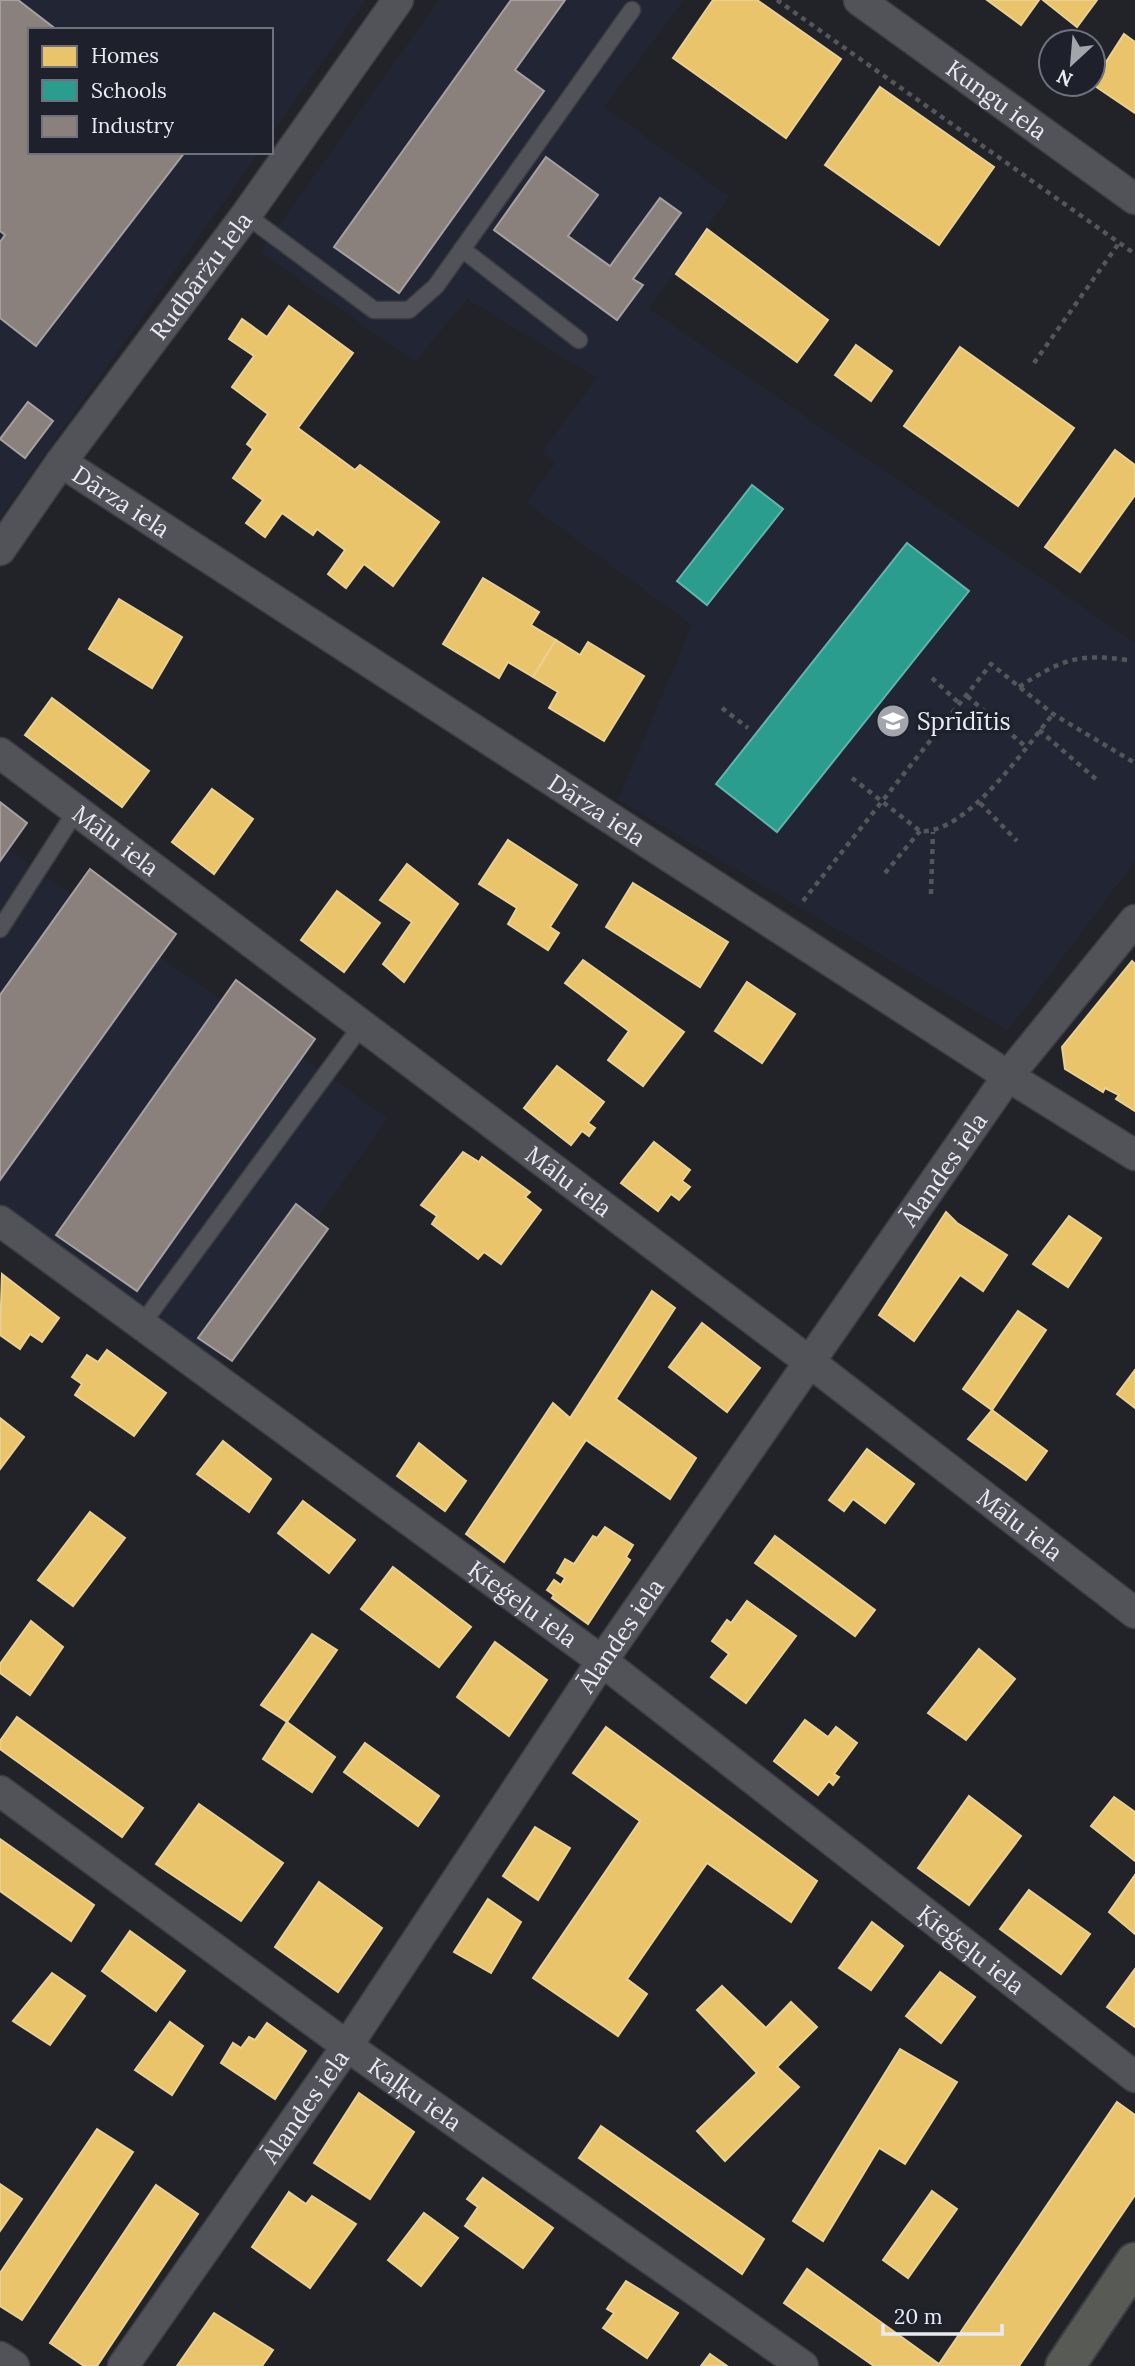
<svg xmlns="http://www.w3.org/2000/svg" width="1135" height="2366" font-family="Lora,serif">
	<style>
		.built { fill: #222634 }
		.homes { fill: #e9c46a; stroke: #e9d093; stroke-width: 2 }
		.schools { fill: #2a9d8f; stroke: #63b4ad; stroke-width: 2 }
		.industry { fill: #8a817c; stroke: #a6a1a0; stroke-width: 2 }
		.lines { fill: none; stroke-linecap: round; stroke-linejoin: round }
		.lane-casing { stroke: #3c3d42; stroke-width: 19 }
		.street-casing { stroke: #3c3d42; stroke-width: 33 }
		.highway-casing { stroke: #3c3d42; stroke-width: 42 }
		.path { stroke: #55565a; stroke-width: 4.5; stroke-dasharray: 5 5; stroke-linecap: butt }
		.lane { stroke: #525358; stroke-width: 16 }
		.street { stroke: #525358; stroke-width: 30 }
		.highway { stroke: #585a55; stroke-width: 38 }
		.labels { text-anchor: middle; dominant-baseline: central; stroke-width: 7; stroke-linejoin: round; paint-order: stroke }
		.street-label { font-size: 24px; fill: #e9ebf3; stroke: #1e212c }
		.poi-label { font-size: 24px; fill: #e9ebf3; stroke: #1e212c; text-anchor: start }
	</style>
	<rect width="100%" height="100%" fill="#222328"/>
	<!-- built -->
	<g class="built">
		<path d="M0,0H366L271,134V30H30V152H259L0,518Z"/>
		<path d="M439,0H684L604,107L729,196L649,309L1135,643V861L1008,1030L618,800L692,625L527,503L555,463L542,452L597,378L467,299L415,362L260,252Z"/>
		<path d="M0,844L388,1118L212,1367L0,1217Z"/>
	</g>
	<!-- homes -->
	<g class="homes">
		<path d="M713,0H757L841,59L786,138L673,58Z"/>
		<path d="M987,0H1039L1021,25Z"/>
		<path d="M1043,0H1097L1077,27Z"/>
		<path d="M1124,34L1135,42V113L1092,84Z"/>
		<path d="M880,87L994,167L939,245L825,165Z"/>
		<path d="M707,229L828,320L797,362L676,274Z"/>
		<path d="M289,306L353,353L298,428L355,470L360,465L439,522L393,586L364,564L346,588L328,574L345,550L317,529L313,535L282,513L265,537L246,523L263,500L233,478L253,449L247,444L268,414L232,387L254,356L229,339L242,319L267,337Z"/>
		<path d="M856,345L892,371L871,401L835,375Z"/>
		<path d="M960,347L1074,428L1018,506L904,426Z"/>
		<path d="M1115,450L1135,465V495L1080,572L1045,547Z"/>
		<path d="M483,578L539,612L531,625L556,640L533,677L508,662L499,678L443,644Z"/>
		<path d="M119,599L182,637L152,688L89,649Z"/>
		<path d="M556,640L580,655L588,642L644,676L604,741L549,708L558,692L533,677Z"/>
		<path d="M52,698L149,771L122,807L25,735Z"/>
		<path d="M212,789L253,819L214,874L172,842Z"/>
		<path d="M508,840L577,885L550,927L559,933L548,950L508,924L517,908L479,884Z"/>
		<path d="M407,864L458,904L404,982L383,964L412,922L380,900Z"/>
		<path d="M633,883L728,942L700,987L606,927Z"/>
		<path d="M337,891L380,923L344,972L301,940Z"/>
		<path d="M583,960L684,1032L643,1086L608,1060L629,1031L565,983Z"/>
		<path d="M1132,961L1135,964V1111L1116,1099L1119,1095L1105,1088L1103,1092L1065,1069L1062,1047Z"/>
		<path d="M747,982L795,1014L762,1063L715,1031Z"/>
		<path d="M557,1066L604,1102L588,1123L595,1128L589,1136L582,1131L571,1145L524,1108Z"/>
		<path d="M654,1142L690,1170L682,1181L690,1187L679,1200L671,1194L658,1211L621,1183Z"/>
		<path d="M463,1152L479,1162L482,1157L530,1192L525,1197L541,1210L501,1264L484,1252L478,1259L432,1224L437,1216L421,1205Z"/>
		<path d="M946,1212L957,1223L1007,1255L983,1291L960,1275L914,1341L879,1315Z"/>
		<path d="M1069,1216L1101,1238L1068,1287L1033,1264Z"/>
		<path d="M2,1274L59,1318L42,1342L30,1334L20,1349L0,1335Z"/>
		<path d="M652,1291L675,1308L616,1399L696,1458L670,1499L586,1440L504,1562L466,1534L553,1403L570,1418Z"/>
		<path d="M1018,1311L1046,1330L992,1410L963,1389Z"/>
		<path d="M702,1323L760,1368L727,1412L669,1367Z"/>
		<path d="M107,1350L166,1393L134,1436L75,1395L82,1384L72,1377L87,1355L98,1362Z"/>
		<path d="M1135,1370V1408L1117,1394Z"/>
		<path d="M992,1410L1047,1451L1026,1480L968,1439Z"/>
		<path d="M0,1418L24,1437L0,1469Z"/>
		<path d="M223,1441L271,1479L249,1512L197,1474Z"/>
		<path d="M419,1443L466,1481L445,1511L397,1476Z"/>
		<path d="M867,1449L914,1484L885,1523L853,1499L844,1511L829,1500Z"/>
		<path d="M303,1501L355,1540L329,1573L278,1533Z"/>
		<path d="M90,1512L125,1538L73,1606L38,1580Z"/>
		<path d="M605,1527L633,1545L626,1557L630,1560L588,1624L552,1598L554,1595L547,1590L554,1580L561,1585L565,1578L557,1573L565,1559L574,1564L593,1536L597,1538Z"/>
		<path d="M775,1536L875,1610L855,1636L755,1563Z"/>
		<path d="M393,1567L471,1627L439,1667L361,1609Z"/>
		<path d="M747,1601L796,1636L746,1703L711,1677L729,1654L712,1641L727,1620L731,1623Z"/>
		<path d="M31,1621L63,1647L30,1695L0,1673V1664Z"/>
		<path d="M312,1634L337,1650L287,1722L261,1705Z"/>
		<path d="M495,1642L547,1680L509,1736L457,1697Z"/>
		<path d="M979,1649L1015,1679L966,1740L928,1713Z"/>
		<path d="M17,1717L143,1808L122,1837L0,1749V1741Z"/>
		<path d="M805,1720L828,1737L836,1727L857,1743L834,1774L839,1777L833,1785L829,1781L818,1795L774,1761Z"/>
		<path d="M287,1722L335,1757L312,1792L263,1759Z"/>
		<path d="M606,1727L817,1881L791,1922L707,1863L627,1979L647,1994L618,2036L533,1978L640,1821L573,1773Z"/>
		<path d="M365,1743L439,1796L418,1826L344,1772Z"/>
		<path d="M969,1796L1021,1836L969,1905L918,1868Z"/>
		<path d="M1114,1797L1135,1812V1861L1091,1826Z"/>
		<path d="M199,1804L283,1863L241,1921L156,1864Z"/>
		<path d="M535,1827L570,1848L538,1900L503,1876Z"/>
		<path d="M0,1839L94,1905L71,1941L0,1891Z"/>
		<path d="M1135,1875V1934L1109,1912Z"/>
		<path d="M319,1882L382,1928L338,1992L275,1947Z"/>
		<path d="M1029,1890L1090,1934L1061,1974L1000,1929Z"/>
		<path d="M488,1899L521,1922L491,1973L454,1952Z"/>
		<path d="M872,1922L903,1946L871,1990L839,1968Z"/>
		<path d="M130,1931L185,1971L156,2011L102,1971Z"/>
		<path d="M1135,1969V2027L1107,2007Z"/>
		<path d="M940,1972L975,1997L941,2043L906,2016Z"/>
		<path d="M52,1973L85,1996L50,2045L13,2021Z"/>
		<path d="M722,1986L766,2028L791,2002L817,2027L777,2067L799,2087L725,2161L697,2131L757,2073L697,2010Z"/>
		<path d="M170,2022L203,2046L172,2095L135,2070Z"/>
		<path d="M267,2023L306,2051L275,2099L221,2063L233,2043L241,2048L249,2037L255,2040Z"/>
		<path d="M900,2049L957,2082L905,2164L879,2148L823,2241L793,2221Z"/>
		<path d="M359,2093L414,2132L370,2199L314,2163Z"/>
		<path d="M1117,2102L1135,2115V2195L1019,2366H874L784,2303L807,2269L939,2364Z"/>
		<path d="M601,2126L764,2239L742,2274L579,2158Z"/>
		<path d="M97,2129L133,2152L22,2320L0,2306V2273Z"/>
		<path d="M483,2178L553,2228L523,2268L465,2226L478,2207L467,2199Z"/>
		<path d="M0,2184L22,2199L0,2231Z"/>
		<path d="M156,2185L198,2214L97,2366H84L50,2343Z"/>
		<path d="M932,2191L957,2209L908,2278L883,2260Z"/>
		<path d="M289,2192L306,2204L312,2196L356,2224L310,2288L252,2247Z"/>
		<path d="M424,2213L458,2238L421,2286L388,2260Z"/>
		<path d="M626,2281L678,2313L647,2358L603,2328L614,2313L607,2309Z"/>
		<path d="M214,2313L273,2350L262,2366H177Z"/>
		<path d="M710,2354L727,2366H701Z"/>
	</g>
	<!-- schools -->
	<g class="schools">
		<path d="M752,485L783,509L707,605L677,581Z"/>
		<path d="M907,543L969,591L777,832L716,784Z"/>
	</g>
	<!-- industry -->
	<g class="industry">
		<path d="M0,0H18L57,30H30V152H185L36,346L0,318V242L5,235L0,231Z"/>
		<path d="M511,0H565L515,70L544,91L399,293L334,247Z"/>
		<path d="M546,157L598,195L568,236L610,266L660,198L681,213L633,279L643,285L617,320L494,230Z"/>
		<path d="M28,402L53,421L25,458L0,439Z"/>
		<path d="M0,802L27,823L0,861Z"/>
		<path d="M90,869L176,934L0,1180V995Z"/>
		<path d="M236,980L315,1039L137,1291L56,1235Z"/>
		<path d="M296,1204L328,1229L232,1361L198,1338Z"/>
	</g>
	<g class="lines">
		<defs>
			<g id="lane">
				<path d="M246,215L374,310H409L436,286L632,10"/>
				<path d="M462,249L579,340"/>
				<path d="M0,929L76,811"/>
				<path d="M142,1324L362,1025"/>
			</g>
			<g id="street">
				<path id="s1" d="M859,0L1135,199"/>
				<path id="s2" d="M61,462L1008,1076L1135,1155"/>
				<path id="s3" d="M0,550L61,462L246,215L398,0"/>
				<path id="s4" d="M0,753L811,1363L1135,1613"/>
				<path id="s5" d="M0,1221L602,1661L1135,2077"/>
				<path id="s6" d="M0,1791L347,2046L803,2366"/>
				<path d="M0,2357L14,2366"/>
				<path id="s7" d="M123,2366L347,2046L602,1661L1008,1076L1135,920"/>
			</g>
			<path id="highway" d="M1065,2366L1135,2262"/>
		</defs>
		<!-- lane casing -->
		<use href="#lane" class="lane-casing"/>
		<!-- street casing -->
		<use href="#street" class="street-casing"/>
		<!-- highway casing -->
		<use href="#highway" class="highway-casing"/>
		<!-- path -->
		<g class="path">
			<path d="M777,0L1135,254"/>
			<path d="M1034,363L1119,243"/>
			<path d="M932,678L960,704"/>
			<path d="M1019,687C1061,660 1077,653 1127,660"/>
			<path d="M967,696L1026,747"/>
			<path d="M722,708L748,728"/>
			<path d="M1039,730L1097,780"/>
			<path d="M852,778L920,831C966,835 1026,747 1053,714"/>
			<path d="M980,803L1017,841"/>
			<path d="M885,873L920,831"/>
			<path d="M931,894L933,832"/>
			<path d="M803,901L991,664L1053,714L1135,763"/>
		</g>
		<!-- lane -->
		<use href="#lane" class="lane"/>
		<!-- street -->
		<use href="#street" class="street"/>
		<!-- highway -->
		<use href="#highway" class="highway"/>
	</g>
	<!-- icons -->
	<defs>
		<symbol id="school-disc" viewBox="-11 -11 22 22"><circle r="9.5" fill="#a3a5ac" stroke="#1e212c"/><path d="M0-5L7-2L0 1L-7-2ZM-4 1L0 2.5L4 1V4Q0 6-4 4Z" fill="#fff"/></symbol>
	</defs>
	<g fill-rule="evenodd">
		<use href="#school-disc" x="874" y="702" width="38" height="38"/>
	</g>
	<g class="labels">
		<!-- street labels -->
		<g class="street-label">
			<text stroke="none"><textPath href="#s1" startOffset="170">Kungu iela</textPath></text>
			<text stroke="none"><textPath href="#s3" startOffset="340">Rudbāržu iela</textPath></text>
			<text stroke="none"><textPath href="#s2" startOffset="72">Dārza iela</textPath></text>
			<text stroke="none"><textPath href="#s2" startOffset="639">Dārza iela</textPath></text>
			<text stroke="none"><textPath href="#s4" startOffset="145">Mālu iela</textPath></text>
			<text stroke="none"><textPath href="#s7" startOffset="1451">Ālandes iela</textPath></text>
			<text stroke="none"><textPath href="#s4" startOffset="712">Mālu iela</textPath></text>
			<text stroke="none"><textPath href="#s4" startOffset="1279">Mālu iela</textPath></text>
			<text stroke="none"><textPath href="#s5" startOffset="648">Ķieģeļu iela</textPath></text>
			<text stroke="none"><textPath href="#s7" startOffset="884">Ālandes iela</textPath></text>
			<text stroke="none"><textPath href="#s5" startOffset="1214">Ķieģeļu iela</textPath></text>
			<text stroke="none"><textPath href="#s6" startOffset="514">Kaļķu iela</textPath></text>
			<text stroke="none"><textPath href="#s7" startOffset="317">Ālandes iela</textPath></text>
		</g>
		<!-- poi labels -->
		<g class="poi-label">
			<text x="917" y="721">Sprīdītis</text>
		</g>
	</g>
	<!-- legend -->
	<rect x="28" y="28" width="245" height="126" fill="#1e212c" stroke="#6f727c" stroke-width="2"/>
	<rect x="42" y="46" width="35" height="21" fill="#e9c46a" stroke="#6f727c" stroke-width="2"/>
	<text x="91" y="63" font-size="21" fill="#e9ebf3">Homes</text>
	<rect x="42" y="80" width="35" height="21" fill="#2a9d8f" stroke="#6f727c" stroke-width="2"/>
	<text x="91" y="98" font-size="21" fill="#e9ebf3">Schools</text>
	<rect x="42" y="116" width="35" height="21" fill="#8a817c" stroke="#6f727c" stroke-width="2"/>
	<text x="91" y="133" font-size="21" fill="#e9ebf3">Industry</text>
	<!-- north arrow -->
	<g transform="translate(1072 63) rotate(206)"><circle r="33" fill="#1e212c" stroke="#6f727c" stroke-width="2"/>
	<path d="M0-5L12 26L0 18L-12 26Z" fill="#a3a5ac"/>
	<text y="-10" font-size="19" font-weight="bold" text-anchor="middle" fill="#e9ebf3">N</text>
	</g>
	<!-- scale -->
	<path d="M883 2324v10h119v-10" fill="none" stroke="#e9ebf3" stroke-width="3.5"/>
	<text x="894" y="2324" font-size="21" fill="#e9ebf3" stroke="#1e212c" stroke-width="5" paint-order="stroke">20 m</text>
</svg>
